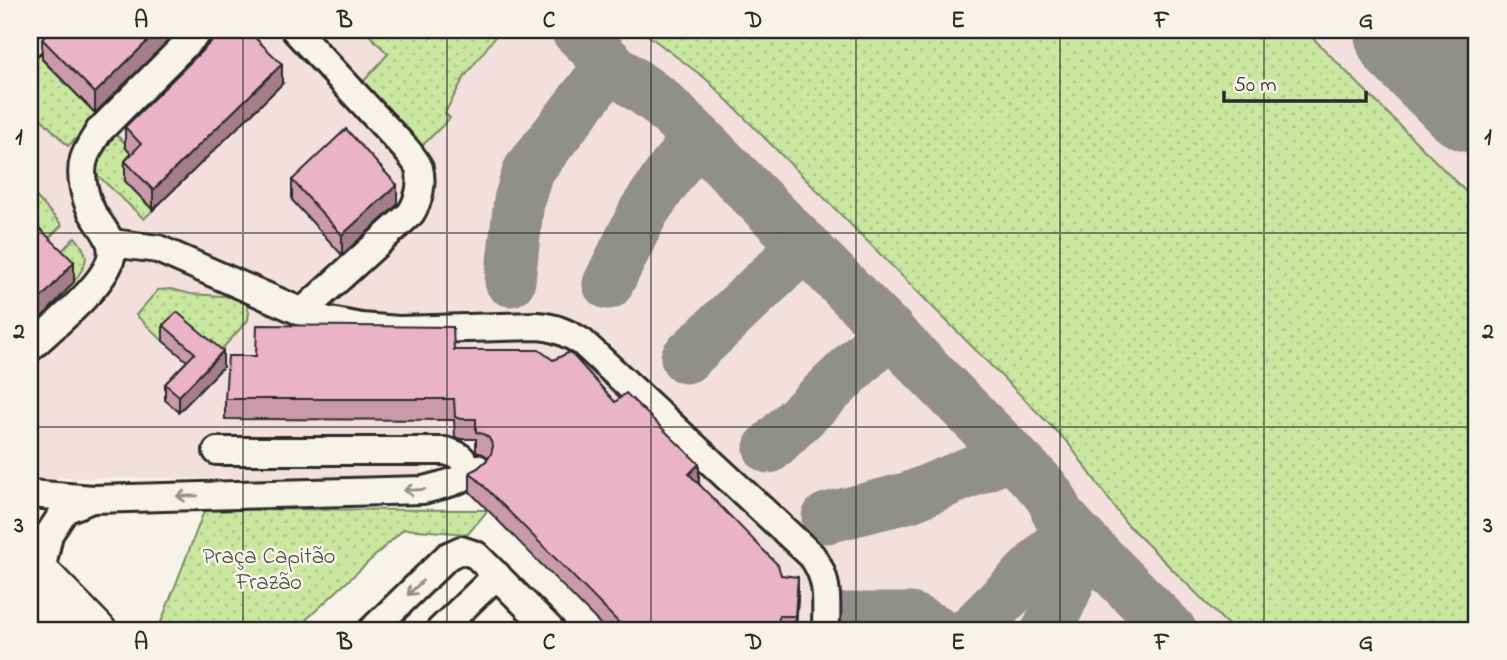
<svg xmlns="http://www.w3.org/2000/svg" width="1507" height="660" font-family="'Indie Flower',sans-serif">
	<style>
		.built { fill: #f3e0de }
		.grass { fill: url(#grass-dots); stroke: #7a8965; stroke-width: 2 }
		.lines { fill: none; stroke-linecap: round; stroke-linejoin: round }
		.taxiway { stroke: #918f8a; stroke-width: 51 }
		.runway { stroke: #918f8a; stroke-width: 128 }
		.minor-casing { stroke: #2b2b2b; stroke-width: 32 }
		.major-casing { stroke: #2b2b2b; stroke-width: 38 }
		.minor { stroke: #f7f3e8; stroke-width: 26 }
		.major { stroke: #f7f3e8; stroke-width: 33 }
		.wall { fill: #ca9aab; stroke: #2b2b2b; stroke-width: 2 }
		.shaded-wall { fill: #a47d8b; stroke: #2b2b2b; stroke-width: 2 }
		.building { fill: #ebb3c7; stroke: #2b2b2b; stroke-width: 2 }
		.oneway { stroke: #918f8a }
		.grid { fill: none; stroke: #2b2b2b; stroke-width: 2; stroke-opacity: 0.55 }
		.labels { text-anchor: middle; dominant-baseline: central; stroke-width: 5; stroke-linejoin: round; paint-order: stroke }
		.park-label { font-size: 23px; fill: #4b5142; stroke: #f7f3e8 }
		.neatline { fill: none; stroke: #2b2b2b; stroke-width: 2.5 }
		.grid-label { font-size: 23px; text-anchor: middle; font-weight: bold; fill: #2b2b2b }
	</style>
	<defs>
		<pattern id="grass-dots" width="8" height="8" patternUnits="userSpaceOnUse" patternTransform="scale(1.75)"><rect width="8" height="8" fill="#c9e79f"/><path d="M2 2h.1M6 6h.1" fill="none" stroke="#adc689" stroke-width="1.8" stroke-linecap="round"/></pattern>
	</defs>
	<rect width="100%" height="100%" fill="#f7f3e8"/>
	<filter id="ink" filterUnits="userSpaceOnUse"><feTurbulence type="fractalNoise" baseFrequency=".0143" numOctaves="2"/><feDisplacementMap in="SourceGraphic" scale="14" xChannelSelector="R" yChannelSelector="G"/><feConvolveMatrix kernelMatrix="1 2 1 2 8 2 1 2 1" color-interpolation-filters="sRGB"/></filter>
	<g filter="url(#ink)">
		<!-- built -->
		<path class="built" d="M30,30H1477V630H606L470,492L478,483L476,439L445,440V468H421V479L30,478V362L99,293L93,288L76,279L30,330Z"/>
		<!-- grass -->
		<g class="grass">
			<path d="M54,30L42,60L99,117L68,146L30,107V52Z"/>
			<path d="M364,30H499L494,38L463,79L445,113L450,118L420,148L361,84L388,54Z"/>
			<path d="M641,30H1305L1477,203V630H1233L1126,523L1068,443L706,79Z"/>
			<path d="M110,129L127,145L125,147L141,164L125,181L153,210L144,219L92,170Z"/>
			<path d="M30,190L62,225L39,248L30,239Z"/>
			<path d="M75,237C92,257 87,262 74,282L52,261Z"/>
			<path d="M171,289L191,294L238,297L246,303L249,312L248,320L213,359L163,341L136,315L158,290Z"/>
			<path d="M205,509L488,510L468,534L404,529L295,630H158Z"/>
		</g>
		<g class="lines">
			<!-- taxiway -->
			<g class="taxiway">
				<path d="M576,30L617,71L658,100L698,138L1043,487L1053,501L1057,513L1078,536L1171,630"/>
				<path d="M510,281L519,200L528,171L610,65"/>
				<path d="M608,284L644,211L676,165L698,138"/>
				<path d="M686,358L805,245"/>
				<path d="M769,448L890,331"/>
				<path d="M827,518L910,497L1011,455"/>
				<path d="M848,618H911L936,630"/>
				<path d="M972,630L1072,530"/>
				<path d="M1047,630C1062,600 1078,571 1078,536"/>
			</g>
			<!-- runway -->
			<path class="runway" d="M1418,30L1477,89"/>
			<defs>
				<g id="minor">
					<path d="M295,30L405,148C410,154 416,161 419,168C423,183 419,200 411,213L302,312"/>
					<path d="M30,43L44,30"/>
					<path d="M112,243L158,249L302,312L325,320L361,327L399,330L538,326C555,327 567,333 582,342L812,556C830,581 826,601 826,630"/>
					<path d="M30,348C51,328 101,288 110,261C117,241 101,228 92,212C85,198 79,175 84,159C87,149 94,140 99,131L200,30"/>
					<path d="M217,451H445C462,455 465,459 468,476"/>
					<path d="M30,494L93,499L423,490C443,485 461,482 477,468"/>
					<path d="M41,571L49,534L65,510L92,499"/>
					<path d="M372,630L448,556L461,550L476,555L551,630"/>
					<path d="M440,630L497,575"/>
				</g>
				<g id="major">
					<path d="M30,559L99,630"/>
					<path d="M30,601L57,630"/>
				</g>
			</defs>
			<!-- minor casing -->
			<use href="#minor" class="minor-casing"/>
			<!-- major casing -->
			<use href="#major" class="major-casing"/>
			<!-- minor -->
			<use href="#minor" class="minor"/>
			<!-- major -->
			<use href="#major" class="major"/>
		</g>
		<!-- wall -->
		<g class="wall">
			<path d="M52,30H179L95,113L42,59V39Z"/>
			<path d="M282,84L153,210L125,181V161L131,154L125,147V127Z"/>
			<path d="M292,180L397,205L342,255L292,200Z"/>
			<path d="M163,325L223,367L179,412L165,400V384L187,361L163,341Z"/>
			<path d="M454,350L553,360L615,402L699,484H698L781,575L798,597L796,630H606L470,492V472L478,468L489,458L483,454L476,452V439H460L455,437L454,420L225,419V399Z"/>
		</g>
		<!-- shaded-wall -->
		<g class="shaded-wall">
			<path d="M159,30H179L95,113V93Z"/>
			<path d="M282,64V84L153,210V190Z"/>
			<path d="M397,185V205L342,255V235Z"/>
			<path d="M74,262V282L48,311L30,328V308Z"/>
			<path d="M223,351V367L179,412V396Z"/>
			<path d="M699,464V484L689,495V474Z"/>
			<path d="M798,577V597L795,630V616Z"/>
		</g>
		<!-- building -->
		<g class="building">
			<path d="M52,30H159L95,93L42,39Z"/>
			<path d="M223,30H247L282,64L153,190L125,161L141,144L125,127Z"/>
			<path d="M346,129L397,185L342,235L292,180Z"/>
			<path d="M30,219L74,262L48,291L30,308Z"/>
			<path d="M177,312L223,351L179,396L165,384L195,353L163,325Z"/>
			<path d="M257,325L453,327L454,350H539L553,360L570,352L615,402L626,393L699,464L689,474L778,565L781,575L798,577L795,616H779L778,630H626L470,472L478,468L487,460L491,454L493,446L489,438L483,434L476,432V419H460L455,417L454,399H225L228,356H256Z"/>
		</g>
		<!-- one-way arrows -->
		<defs><path id="oneway-shaft" d="M-6 0H5M1.5-3L5.5 0L1.5 3" fill="none" stroke-width="1.6" stroke-linecap="round" stroke-linejoin="round" transform="scale(1.75)"/></defs>
		<g class="oneway">
			<use href="#oneway-shaft" transform="translate(414 490) rotate(177)"/>
			<use href="#oneway-shaft" transform="translate(187 496) rotate(179)"/>
			<use href="#oneway-shaft" transform="translate(415 588) rotate(136)"/>
		</g>
	</g>
	<!-- grid -->
	<path class="grid" d="M243,30V630M447,30V630M651,30V630M856,30V630M1060,30V630M1264,30V630M30,233H1477M30,427H1477"/>
	<g class="labels">
		<!-- park labels -->
		<g class="park-label">
			<text x="269" y="557">Praça Capitão<tspan x="269" dy="26">Frazão</tspan></text>
		</g>
	</g>
	<!-- margin -->
	<rect width="1507" height="660" fill="none" stroke="#f7f3e8" stroke-width="77"/>
	<!-- scale -->
	<path d="M1224 91v10h142v-10" fill="none" stroke="#2b2b2b" stroke-width="3.5"/>
	<text x="1234" y="91" font-size="21" fill="#2b2b2b" stroke="#f7f3e8" stroke-width="5" paint-order="stroke">50 m</text>
	<rect x="38" y="38" width="1430" height="584" class="neatline"/>
	<g class="grid-label">
		<text x="141" y="27">A</text>
		<text x="345" y="27">B</text>
		<text x="549" y="27">C</text>
		<text x="754" y="27">D</text>
		<text x="958" y="27">E</text>
		<text x="1162" y="27">F</text>
		<text x="1366" y="27">G</text>
		<text x="19" y="144">1</text>
		<text x="1488" y="144">1</text>
		<text x="19" y="338">2</text>
		<text x="1488" y="338">2</text>
		<text x="19" y="532">3</text>
		<text x="1488" y="532">3</text>
		<text x="141" y="649">A</text>
		<text x="345" y="649">B</text>
		<text x="549" y="649">C</text>
		<text x="754" y="649">D</text>
		<text x="958" y="649">E</text>
		<text x="1162" y="649">F</text>
		<text x="1366" y="649">G</text>
	</g>
</svg>
